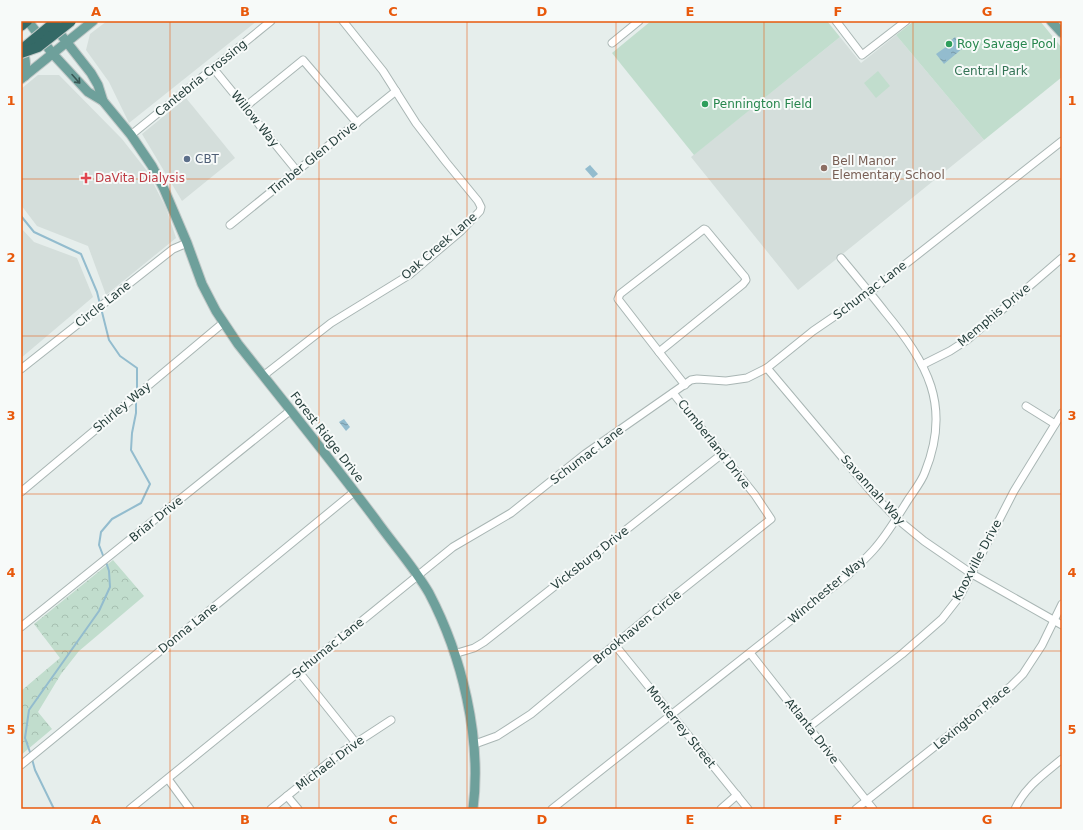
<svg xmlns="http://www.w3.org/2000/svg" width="1083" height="830" font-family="'DejaVu Sans',sans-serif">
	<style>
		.built { fill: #d4dedb }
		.forest { fill: url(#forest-crowns) }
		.park { fill: #c1ddcd }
		.water { fill: url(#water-ripples) }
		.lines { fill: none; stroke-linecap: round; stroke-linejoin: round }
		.stream { stroke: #93bcce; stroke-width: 2 }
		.minor-casing { stroke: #a9b6b4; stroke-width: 9 }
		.major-casing { stroke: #c2c9c8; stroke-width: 11 }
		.highway-casing { stroke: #c2c9c8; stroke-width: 12 }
		.minor { stroke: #fff; stroke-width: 7 }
		.major { stroke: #6ea09b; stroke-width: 9 }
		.highway { stroke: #346966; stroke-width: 10 }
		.highway-bridge-casing { stroke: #c2c9c8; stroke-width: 12; stroke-linecap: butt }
		.highway-bridge { stroke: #346966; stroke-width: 10 }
		.oneway { stroke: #385754 }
		.grid { fill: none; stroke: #e8590c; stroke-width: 1; stroke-opacity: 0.55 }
		.leisure-dot { fill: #2e9e5b; stroke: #f7faf9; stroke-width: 1.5 }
		.service-dot { fill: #5c6f8a; stroke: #f7faf9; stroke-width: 1.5 }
		.education-dot { fill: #8d6e63; stroke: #f7faf9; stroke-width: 1.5 }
		.health-dot { fill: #e0444e; stroke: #f7faf9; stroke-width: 1.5 }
		.labels { text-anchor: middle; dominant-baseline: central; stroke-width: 4; stroke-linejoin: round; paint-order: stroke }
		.leisure-label { font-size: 12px; fill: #27864d; stroke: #f7faf9; text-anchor: start }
		.park-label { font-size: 12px; fill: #337355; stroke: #f7faf9 }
		.street-label { font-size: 12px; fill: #263f3c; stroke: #f7faf9 }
		.service-label { font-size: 12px; fill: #4e5e75; stroke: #f7faf9; text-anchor: start }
		.education-label { font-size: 12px; fill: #785e54; stroke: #f7faf9; text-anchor: start }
		.health-label { font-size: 12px; fill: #be3a42; stroke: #f7faf9; text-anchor: start }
		.neatline { fill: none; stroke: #e8590c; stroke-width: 1.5 }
		.grid-label { font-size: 13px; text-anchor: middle; font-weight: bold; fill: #e8590c }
	</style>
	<defs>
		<pattern id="forest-crowns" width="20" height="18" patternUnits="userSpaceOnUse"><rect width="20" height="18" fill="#c1ddcd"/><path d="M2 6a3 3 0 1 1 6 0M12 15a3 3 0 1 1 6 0" fill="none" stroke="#a6bfb1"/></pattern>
		<pattern id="water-ripples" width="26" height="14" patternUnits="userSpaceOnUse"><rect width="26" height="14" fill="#93bcce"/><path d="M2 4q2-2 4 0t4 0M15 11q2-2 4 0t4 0" fill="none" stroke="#789aa8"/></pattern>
	</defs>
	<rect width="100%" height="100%" fill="#e6eeec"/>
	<!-- built -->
	<g class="built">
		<path d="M107,21H257L129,123L109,82L86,50L90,34Z"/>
		<path d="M896,35L984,140L798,290L691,157L840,37L861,63Z"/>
		<path d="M38,75H59L122,139L147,171L166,208L176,238L106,295L88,246L37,226L21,205V89Z"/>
		<path d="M186,98L235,158L182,201L142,134Z"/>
		<path d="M21,228L34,242L77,258L93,297L21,358Z"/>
	</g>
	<!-- forest -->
	<path class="forest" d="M113,560L144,596L79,651L61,674L38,712L52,729L21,755V691L60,658L34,624Z"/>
	<!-- park -->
	<g class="park">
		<path d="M651,21H827L840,37L694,155L612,53Z"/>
		<path d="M914,21H1040L1062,48V77L984,140L896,35Z"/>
		<path d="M878,71L890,86L876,98L864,83Z"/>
	</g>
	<!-- water -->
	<g class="water">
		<path d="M955,37L963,48L944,64L936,54L950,44L949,42Z"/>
		<path d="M590,165L598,174L593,178L585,169Z"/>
		<path d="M344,419L350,427L346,431L339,422Z"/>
	</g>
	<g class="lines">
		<!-- stream -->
		<g class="stream">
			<path d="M21,216L34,232L81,254L97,292L100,304"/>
			<path d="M101,308L109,340L120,356L137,368V393"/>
			<path d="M104,558L99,545L101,532L112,519L141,503L150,484L131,450L132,433L136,413V398"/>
			<path d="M31,755L25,738L29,710L99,611L110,587L109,571L106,562"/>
			<path d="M32,759L35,770L54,809"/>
		</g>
		<defs>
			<g id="minor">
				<path d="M836,21L862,55L906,21"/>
				<path d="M612,43L639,21"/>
				<path d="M213,68L297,171"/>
				<path d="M245,107L303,60L357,123"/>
				<path d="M131,135L271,21"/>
				<path d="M230,225L396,91"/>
				<path d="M704,229L706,230L745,277L746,280L743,284L659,352L618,299L620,294Z"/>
				<path d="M659,352L685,385"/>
				<path d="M922,365L950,351L967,340L1062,258"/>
				<path d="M767,368L874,495L896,518L924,541L972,574L1062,625"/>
				<path d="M21,369L173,249L187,243"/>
				<path d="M263,376L331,323L409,275L461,231L480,211L481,207L478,201L446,162L416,123L383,71L343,21"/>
				<path d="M1026,406L1055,424"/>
				<path d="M21,492L223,323"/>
				<path d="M21,627L291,410"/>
				<path d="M615,645L748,809"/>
				<path d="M750,653L873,809"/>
				<path d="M454,654L474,648L484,642L722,454"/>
				<path d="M299,672L356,743"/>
				<path d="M809,727L902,654L942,619L960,596L1014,491L1062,413"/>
				<path d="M475,744L497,736L531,714L659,608L771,519L755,495L673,393"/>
				<path d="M21,765L354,492"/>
				<path d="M168,779L190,809"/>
				<path d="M287,796L298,809"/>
				<path d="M130,809L453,547L511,513L585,454L691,380L697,379L726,381L747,378L767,368L813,331L870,292L1062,141"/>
				<path d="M271,809L339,754L391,720"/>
				<path d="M552,809L848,575C857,566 867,558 876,547C888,533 898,516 908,500C914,491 922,481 925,472C952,405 927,363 885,312C871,294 856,276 841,258"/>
				<path d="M721,809L737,795"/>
				<path d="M856,809L1011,686L1023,674L1042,645L1062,604"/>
				<path d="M1015,809C1025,787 1044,774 1062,759"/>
			</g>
			<g id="major">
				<path d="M28,21L52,53L88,92L103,101L131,135L152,166L164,189L187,243L202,284L216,311L238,344C284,402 331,460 376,520C393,544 414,567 429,593C462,656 482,738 473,809"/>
				<path d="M1051,21L1062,33"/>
				<path d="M54,26L91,73L98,85L103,101"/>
				<path d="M21,46C26,56 26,65 25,76"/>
				<path d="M21,79L93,21"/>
			</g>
			<path id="highway" d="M21,26L27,21"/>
		</defs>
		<!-- minor casing -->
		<use href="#minor" class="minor-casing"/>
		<!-- major casing -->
		<use href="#major" class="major-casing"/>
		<!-- highway casing -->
		<use href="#highway" class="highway-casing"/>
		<!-- minor -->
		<use href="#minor" class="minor"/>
		<!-- major -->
		<use href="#major" class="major"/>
		<!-- highway -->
		<use href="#highway" class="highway"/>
		<defs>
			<g id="highway-bridge">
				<path d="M21,50L56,21"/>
				<path d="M21,53L38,47L71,21"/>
			</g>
		</defs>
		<!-- highway-bridge casing -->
		<use href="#highway-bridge" class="highway-bridge-casing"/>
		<!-- highway-bridge -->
		<use href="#highway-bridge" class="highway-bridge"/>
	</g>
	<!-- one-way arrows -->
	<defs><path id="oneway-shaft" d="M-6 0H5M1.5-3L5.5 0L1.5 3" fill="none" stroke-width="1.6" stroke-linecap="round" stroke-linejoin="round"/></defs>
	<use class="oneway" href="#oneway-shaft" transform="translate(76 79) rotate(48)"/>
	<!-- grid -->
	<path class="grid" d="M170,21V809M319,21V809M467,21V809M616,21V809M764,21V809M913,21V809M21,179H1062M21,336H1062M21,494H1062M21,651H1062"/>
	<!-- markers -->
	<g class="leisure-dot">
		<circle cx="949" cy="44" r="4"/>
		<circle cx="705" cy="104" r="4"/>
	</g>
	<circle class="service-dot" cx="187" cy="159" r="4"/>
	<circle class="education-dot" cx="824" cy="168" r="4"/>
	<path class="health-dot" d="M84 172h4v4h4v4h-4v4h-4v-4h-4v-4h4z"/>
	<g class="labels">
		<!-- leisure labels -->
		<g class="leisure-label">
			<text x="957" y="44">Roy Savage Pool</text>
			<text x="713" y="104">Pennington Field</text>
		</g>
		<!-- park labels -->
		<g class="park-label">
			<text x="991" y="71">Central Park</text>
		</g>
		<!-- street labels -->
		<g class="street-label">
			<text transform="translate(201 78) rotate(-39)">Cantebria Crossing</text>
			<text transform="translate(255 119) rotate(51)">Willow Way</text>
			<text transform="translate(313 158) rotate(-39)">Timber Glen Drive</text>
			<text transform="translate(439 246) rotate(-41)">Oak Creek Lane</text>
			<text transform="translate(870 290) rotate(-37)">Schumac Lane</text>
			<text transform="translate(103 304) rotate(-38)">Circle Lane</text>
			<text transform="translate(994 315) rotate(-40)">Memphis Drive</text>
			<text transform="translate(122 407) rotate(-40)">Shirley Way</text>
			<text transform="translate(327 437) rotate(52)">Forest Ridge Drive</text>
			<text transform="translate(714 444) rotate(52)">Cumberland Drive</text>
			<text transform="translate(587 455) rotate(-37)">Schumac Lane</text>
			<text transform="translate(873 490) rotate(48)">Savannah Way</text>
			<text transform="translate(156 519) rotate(-39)">Briar Drive</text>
			<text transform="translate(590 558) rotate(-38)">Vicksburg Drive</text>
			<text transform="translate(977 560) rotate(-62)">Knoxville Drive</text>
			<text transform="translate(827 590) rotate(-40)">Winchester Way</text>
			<text transform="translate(637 627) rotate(-39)">Brookhaven Circle</text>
			<text transform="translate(188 628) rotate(-39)">Donna Lane</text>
			<text transform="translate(328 648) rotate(-39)">Schumac Lane</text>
			<text transform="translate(972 717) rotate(-39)">Lexington Place</text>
			<text transform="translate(681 727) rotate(51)">Monterrey Street</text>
			<text transform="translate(812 731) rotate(52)">Atlanta Drive</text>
			<text transform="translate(330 763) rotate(-37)">Michael Drive</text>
		</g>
		<!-- service labels -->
		<g class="service-label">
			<text x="195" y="159">CBT</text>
		</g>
		<!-- education labels -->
		<g class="education-label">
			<text x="832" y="161">Bell Manor<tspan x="832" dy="14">Elementary School</tspan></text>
		</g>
		<!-- health labels -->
		<g class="health-label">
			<text x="95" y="178">DaVita Dialysis</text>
		</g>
	</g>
	<!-- border -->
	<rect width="1083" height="830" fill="none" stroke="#f7faf9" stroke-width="44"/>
	<rect x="22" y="22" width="1039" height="786" class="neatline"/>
	<g class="grid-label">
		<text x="96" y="16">A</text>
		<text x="245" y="16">B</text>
		<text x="393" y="16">C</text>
		<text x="542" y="16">D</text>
		<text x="690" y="16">E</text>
		<text x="838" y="16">F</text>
		<text x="987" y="16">G</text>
		<text x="11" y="105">1</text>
		<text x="1072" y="105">1</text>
		<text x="11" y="262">2</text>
		<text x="1072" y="262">2</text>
		<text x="11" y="420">3</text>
		<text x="1072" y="420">3</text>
		<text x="11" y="577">4</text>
		<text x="1072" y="577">4</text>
		<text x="11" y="734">5</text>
		<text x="1072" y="734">5</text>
		<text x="96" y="824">A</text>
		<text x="245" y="824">B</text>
		<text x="393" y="824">C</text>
		<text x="542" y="824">D</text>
		<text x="690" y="824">E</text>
		<text x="838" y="824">F</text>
		<text x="987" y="824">G</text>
	</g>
</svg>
